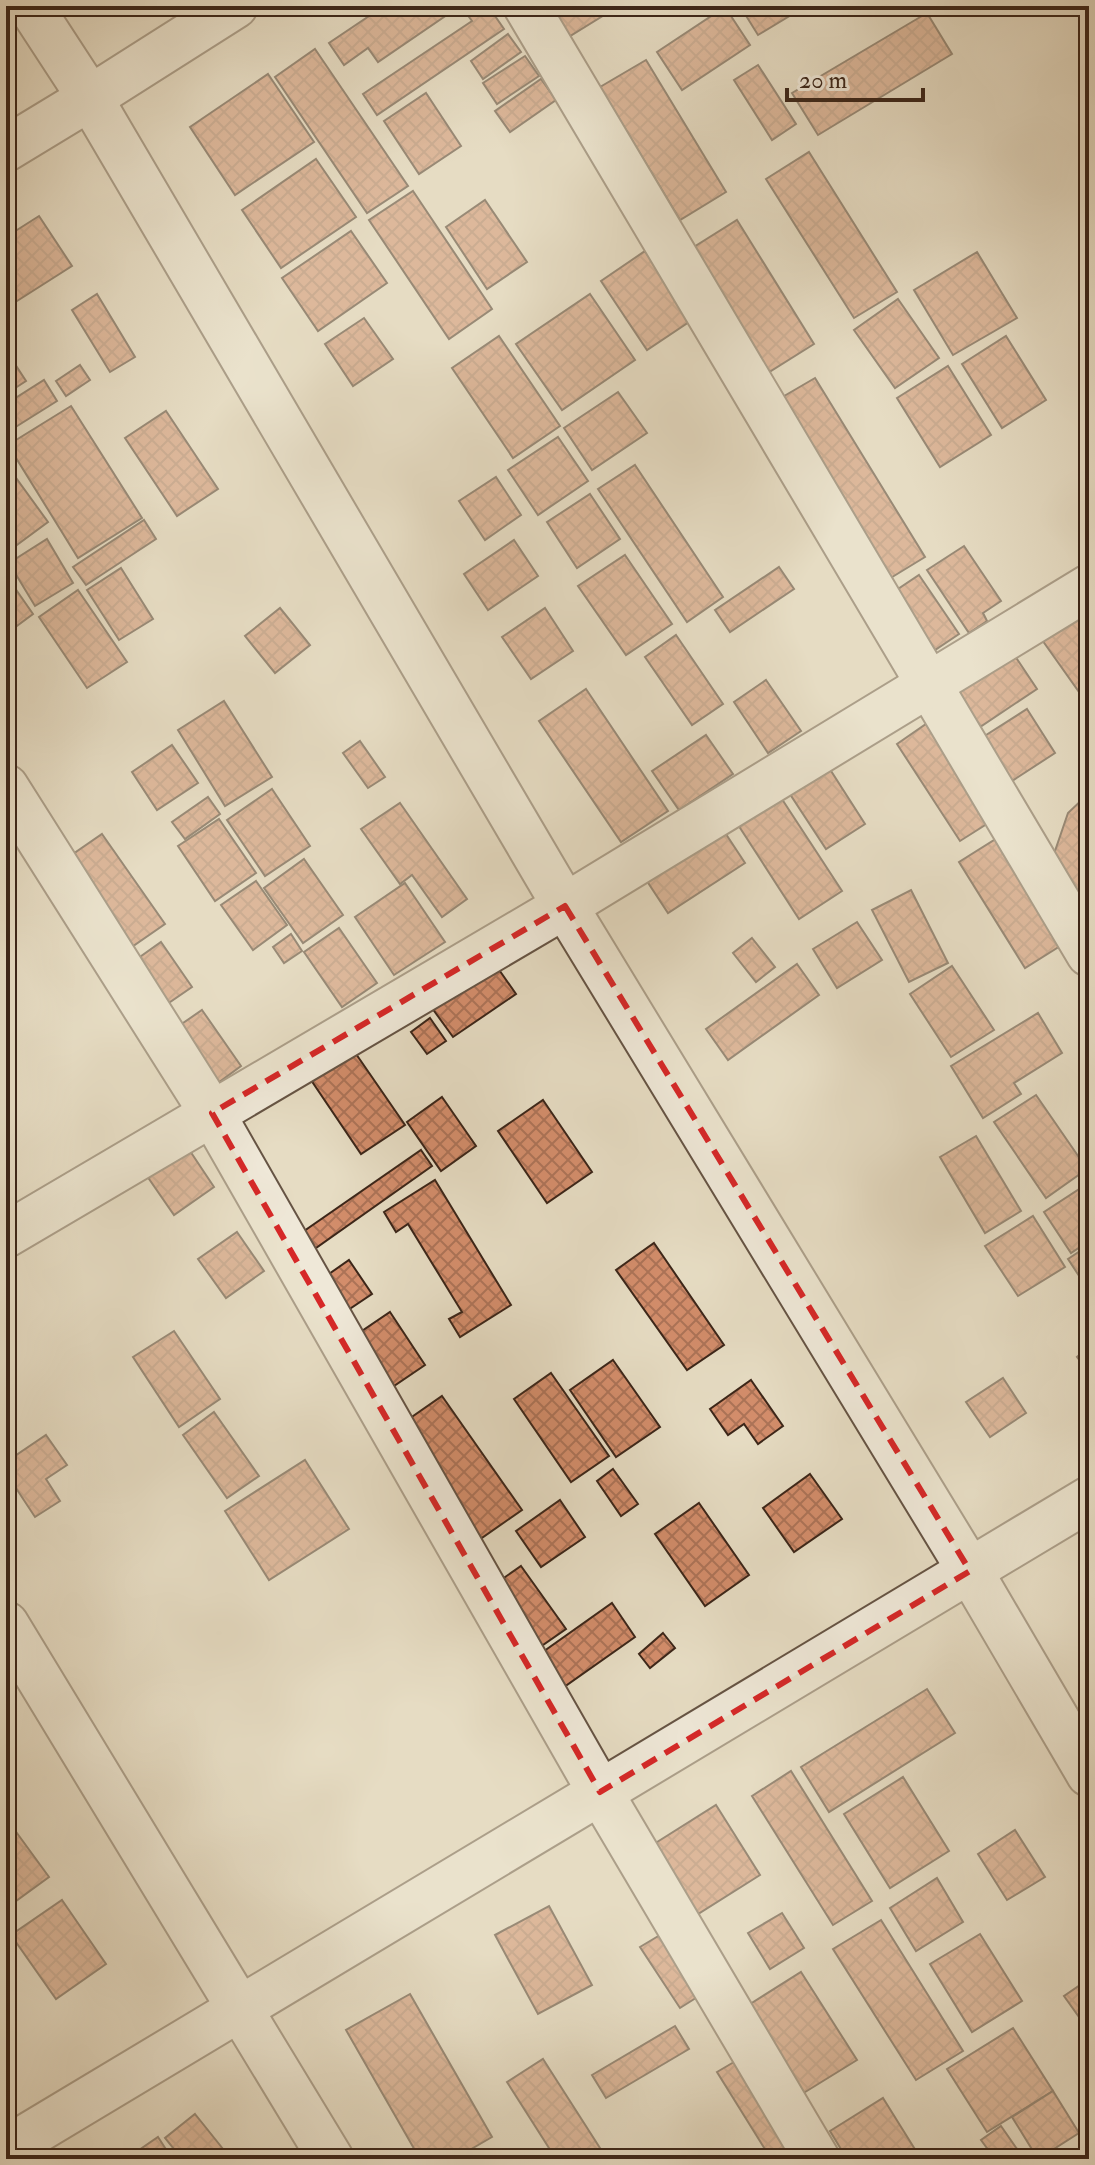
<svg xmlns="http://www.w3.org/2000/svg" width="1095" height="2165" font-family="'IM FELL Double Pica',serif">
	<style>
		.building { fill: url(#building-cross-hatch); stroke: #3c2619; stroke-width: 2 }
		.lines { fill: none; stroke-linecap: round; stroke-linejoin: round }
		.minor-casing { stroke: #665444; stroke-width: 48 }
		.minor { stroke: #efe8d8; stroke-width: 44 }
		.marked { fill: none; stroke: #d62828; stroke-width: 6; stroke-dasharray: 16 10; stroke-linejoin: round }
	</style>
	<defs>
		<pattern id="building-cross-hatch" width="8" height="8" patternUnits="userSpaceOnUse" patternTransform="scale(2)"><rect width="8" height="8" fill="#d38d6b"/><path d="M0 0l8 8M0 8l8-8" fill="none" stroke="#ac7357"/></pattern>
	</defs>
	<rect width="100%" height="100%" fill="#e6dcc3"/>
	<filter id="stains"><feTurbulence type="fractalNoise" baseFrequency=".0025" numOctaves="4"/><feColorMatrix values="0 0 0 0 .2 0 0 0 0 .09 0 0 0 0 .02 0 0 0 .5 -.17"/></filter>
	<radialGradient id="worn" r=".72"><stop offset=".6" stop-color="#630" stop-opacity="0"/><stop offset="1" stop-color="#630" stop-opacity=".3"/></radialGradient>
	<!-- building -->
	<g class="building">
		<path d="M384,6H460L378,62L368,48L344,65L329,43Z"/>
		<path d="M461,6H488L504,29L377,115L363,94L472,21Z"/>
		<path d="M541,6H612L614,9L562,41Z"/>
		<path d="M740,6H806L758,35Z"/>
		<path d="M725,7L750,45L682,90L657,52Z"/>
		<path d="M927,13L952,54L818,135L792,93Z"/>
		<path d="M508,34L521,52L483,79L471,61Z"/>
		<path d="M315,49L408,186L367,213L275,77Z"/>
		<path d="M525,56L539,76L497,104L483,83Z"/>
		<path d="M646,60L726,192L680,220L600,87Z"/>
		<path d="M758,65L796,124L772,140L734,80Z"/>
		<path d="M268,74L314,142L235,195L190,127Z"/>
		<path d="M541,79L556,100L510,132L495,111Z"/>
		<path d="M426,93L461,146L419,174L384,121Z"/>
		<path d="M809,152L897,292L854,318L766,179Z"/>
		<path d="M316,159L356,217L281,268L242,210Z"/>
		<path d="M413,191L492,309L449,339L369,220Z"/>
		<path d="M485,200L527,262L487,289L446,227Z"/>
		<path d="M39,216L72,266L6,308V237Z"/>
		<path d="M737,220L814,344L766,374L689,250Z"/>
		<path d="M351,231L387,283L318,331L282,278Z"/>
		<path d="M645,251L692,320L647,350L601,281Z"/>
		<path d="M977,252L1017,318L953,355L914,290Z"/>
		<path d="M97,294L135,357L110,372L72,310Z"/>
		<path d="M590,294L635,360L562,410L516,344Z"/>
		<path d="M898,299L939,358L895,388L854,330Z"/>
		<path d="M364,318L393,359L353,386L325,344Z"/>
		<path d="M499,336L560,426L513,458L452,368Z"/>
		<path d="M1006,336L1046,400L1002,428L962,364Z"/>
		<path d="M13,361L26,381L6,394V365Z"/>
		<path d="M80,365L90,380L66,396L56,381Z"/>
		<path d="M948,366L991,435L940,467L897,398Z"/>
		<path d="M815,378L925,557L889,579L779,399Z"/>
		<path d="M44,380L57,401L6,433V404Z"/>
		<path d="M618,392L647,433L592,470L564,428Z"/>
		<path d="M71,406L142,518L78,558L8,445Z"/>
		<path d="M166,411L218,489L177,516L125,438Z"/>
		<path d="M558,437L588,481L538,515L508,470Z"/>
		<path d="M6,464L48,522L6,553Z"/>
		<path d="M635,465L723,597L687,622L598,489Z"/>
		<path d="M496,477L521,515L485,540L459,501Z"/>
		<path d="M590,494L620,539L577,568L547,522Z"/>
		<path d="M144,520L156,539L86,585L73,567Z"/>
		<path d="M47,539L73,583L35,606L9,563Z"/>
		<path d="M514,540L538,576L488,610L464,574Z"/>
		<path d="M964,546L1001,601L983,613L987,621L969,633L927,570Z"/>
		<path d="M625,555L672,624L626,655L578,586Z"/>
		<path d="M779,567L794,589L730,632L715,610Z"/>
		<path d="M121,568L153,619L119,640L87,590Z"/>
		<path d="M919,575L959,634L935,650L895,591Z"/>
		<path d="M78,590L127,662L87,688L39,617Z"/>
		<path d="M17,591L33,614L6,634V600Z"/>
		<path d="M280,608L310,645L275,673L245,636Z"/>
		<path d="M545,608L573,651L531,679L502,637Z"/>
		<path d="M1079,609L1089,623V706L1040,637Z"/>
		<path d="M676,635L723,704L692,725L645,657Z"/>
		<path d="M1011,650L1037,689L980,727L954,687Z"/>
		<path d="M766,680L801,731L768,753L734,702Z"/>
		<path d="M586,689L668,811L621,842L539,721Z"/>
		<path d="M224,701L272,777L225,806L178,730Z"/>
		<path d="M1027,709L1055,753L1012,781L983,737Z"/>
		<path d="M926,724L990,822L960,841L897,744Z"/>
		<path d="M706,735L733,774L679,810L652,771Z"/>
		<path d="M360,741L385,777L368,788L343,753Z"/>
		<path d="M172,745L198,783L157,810L132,772Z"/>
		<path d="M824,760L865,824L826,849L784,785Z"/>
		<path d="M272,789L310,846L265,876L227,820Z"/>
		<path d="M776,790L842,891L799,919L733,817Z"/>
		<path d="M1089,793V914L1054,854L1068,813Z"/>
		<path d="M208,797L220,814L185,839L172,822Z"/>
		<path d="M400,803L467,899L442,917L412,875L400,884L361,829Z"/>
		<path d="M219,819L256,873L215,901L178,846Z"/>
		<path d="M718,822L745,863L668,913L641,872Z"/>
		<path d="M102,834L165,924L123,953L60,863Z"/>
		<path d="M999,837L1065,943L1025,968L959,862Z"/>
		<path d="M304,859L343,915L303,943L264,888Z"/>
		<path d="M256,881L287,925L253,950L221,905Z"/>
		<path d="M405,883L445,942L394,975L355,917Z"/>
		<path d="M911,890L948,963L909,982L872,910Z"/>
		<path d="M857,922L882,960L837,988L813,949Z"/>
		<path d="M339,928L377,983L342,1007L304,952Z"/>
		<path d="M291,934L302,951L284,963L273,947Z"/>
		<path d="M752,938L775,967L756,982L733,953Z"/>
		<path d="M161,942L192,987L154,1013L123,969Z"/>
		<path d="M495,964L516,994L453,1037L432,1008Z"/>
		<path d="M797,964L819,995L728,1060L706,1029Z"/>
		<path d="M952,966L994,1030L951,1057L910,994Z"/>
		<path d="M202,1010L241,1066L207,1091L167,1034Z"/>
		<path d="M1038,1013L1062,1053L1014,1083L1021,1094L983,1118L951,1066Z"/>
		<path d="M430,1018L446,1041L427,1054L411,1032Z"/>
		<path d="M354,1051L405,1125L361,1154L311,1080Z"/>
		<path d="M1036,1095L1087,1169L1046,1198L994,1122Z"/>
		<path d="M442,1097L476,1146L441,1171L407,1122Z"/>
		<path d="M543,1100L592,1172L547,1203L498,1131Z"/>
		<path d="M976,1136L1021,1211L985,1233L940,1157Z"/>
		<path d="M188,1148L214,1187L174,1215L147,1176Z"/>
		<path d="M421,1150L432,1166L306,1255L294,1238Z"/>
		<path d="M435,1180L511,1305L460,1337L449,1319L462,1312L408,1224L396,1232L384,1212Z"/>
		<path d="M1084,1186L1089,1194V1241L1071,1253L1044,1212Z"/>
		<path d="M1033,1216L1065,1267L1018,1296L985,1246Z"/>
		<path d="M237,1232L264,1271L226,1298L198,1259Z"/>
		<path d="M654,1243L724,1345L687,1370L616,1270Z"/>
		<path d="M1089,1245V1291L1068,1259Z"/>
		<path d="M349,1260L372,1294L339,1316L316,1283Z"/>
		<path d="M390,1312L425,1365L388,1390L353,1337Z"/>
		<path d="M174,1331L220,1399L179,1427L133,1357Z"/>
		<path d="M1089,1347V1373L1077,1357Z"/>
		<path d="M613,1360L660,1427L616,1457L570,1390Z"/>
		<path d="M551,1373L609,1456L571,1482L514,1399Z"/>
		<path d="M1003,1378L1026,1413L990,1437L966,1402Z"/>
		<path d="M751,1380L783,1426L758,1444L744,1424L728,1435L710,1409Z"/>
		<path d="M442,1396L522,1510L476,1542L396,1428Z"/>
		<path d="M214,1412L259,1476L227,1498L183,1435Z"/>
		<path d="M46,1435L67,1465L46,1479L60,1501L35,1517L6,1473V1462Z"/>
		<path d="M305,1460L349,1529L269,1580L225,1511Z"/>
		<path d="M613,1469L638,1504L621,1516L597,1481Z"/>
		<path d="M810,1474L842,1519L794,1552L763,1508Z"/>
		<path d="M560,1500L585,1537L541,1567L516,1531Z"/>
		<path d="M699,1503L749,1575L705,1606L655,1534Z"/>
		<path d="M521,1566L566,1629L540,1647L495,1584Z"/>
		<path d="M612,1603L635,1637L564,1687L540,1654Z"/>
		<path d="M663,1633L675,1648L650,1668L639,1654Z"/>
		<path d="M927,1689L955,1733L829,1812L801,1767Z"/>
		<path d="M791,1771L872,1901L833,1925L752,1796Z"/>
		<path d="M903,1777L949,1851L890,1888L844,1814Z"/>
		<path d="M716,1805L760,1875L698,1914L654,1844Z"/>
		<path d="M14,1829L49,1877L16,1901L6,1887V1835Z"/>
		<path d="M1015,1830L1045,1877L1007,1900L978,1854Z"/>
		<path d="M937,1878L963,1922L916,1951L890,1908Z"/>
		<path d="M62,1900L106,1964L56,1999L11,1935Z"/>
		<path d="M549,1906L592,1985L538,2014L495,1935Z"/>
		<path d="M782,1913L804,1948L770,1969L748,1933Z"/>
		<path d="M881,1920L963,2051L916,2080L833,1949Z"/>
		<path d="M980,1934L1022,2001L972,2032L930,1964Z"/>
		<path d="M660,1935L699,1996L680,2008L640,1947Z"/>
		<path d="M801,1972L857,2060L802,2094L747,2006Z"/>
		<path d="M1089,1979V2031L1064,1996Z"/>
		<path d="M410,1994L492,2137L454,2159H420L346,2030Z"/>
		<path d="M675,2026L689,2049L606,2098L592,2075Z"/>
		<path d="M1013,2028L1053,2091L987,2132L947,2069Z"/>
		<path d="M543,2059L607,2159H556L507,2082Z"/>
		<path d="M734,2062L790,2152L777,2159H771L717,2072Z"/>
		<path d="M1053,2091L1079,2133L1038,2159L1012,2117Z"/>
		<path d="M883,2098L921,2159H847L830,2131Z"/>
		<path d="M195,2114L231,2159H182L165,2138Z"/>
		<path d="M1001,2126L1024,2159H995L981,2140Z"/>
		<path d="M158,2137L171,2157L169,2159H126Z"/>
		<path d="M1085,2146L1089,2153V2159H1064Z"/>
	</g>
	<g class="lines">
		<defs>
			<g id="minor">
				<path d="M30,6L90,98L565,906L970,1571L1089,1774"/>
				<path d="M526,6L1089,954"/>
				<path d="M6,149L90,98L235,6"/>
				<path d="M6,787L212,1113L600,1792L817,2159"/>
				<path d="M6,1235L565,906L1089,587"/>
				<path d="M6,1624L331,2159"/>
				<path d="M6,2149L1089,1499"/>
			</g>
		</defs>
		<!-- minor casing -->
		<use href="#minor" class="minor-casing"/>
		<!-- minor -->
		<use href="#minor" class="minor"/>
	</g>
	<!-- marked area -->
	<path d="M0 0H1095V2165H0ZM565,906L970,1571L600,1792L212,1113Z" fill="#e6dcc3" fill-opacity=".55" fill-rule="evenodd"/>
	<path class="marked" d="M565,906L970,1571L600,1792L212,1113Z"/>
	<!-- margin -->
	<rect width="1095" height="2165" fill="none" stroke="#e6dcc3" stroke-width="32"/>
	<rect x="8" y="8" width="1079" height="2149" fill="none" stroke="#3c2619" stroke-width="4"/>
	<rect x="16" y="16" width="1063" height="2133" fill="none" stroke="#3c2619" stroke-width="2"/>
	<!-- scale -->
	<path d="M787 88v12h136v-12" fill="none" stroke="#3c2619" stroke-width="4"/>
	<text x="799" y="88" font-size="24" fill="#3c2619" stroke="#efe8d8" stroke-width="6" paint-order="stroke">20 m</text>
	<rect width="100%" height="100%" filter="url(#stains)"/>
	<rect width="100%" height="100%" fill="url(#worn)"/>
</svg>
